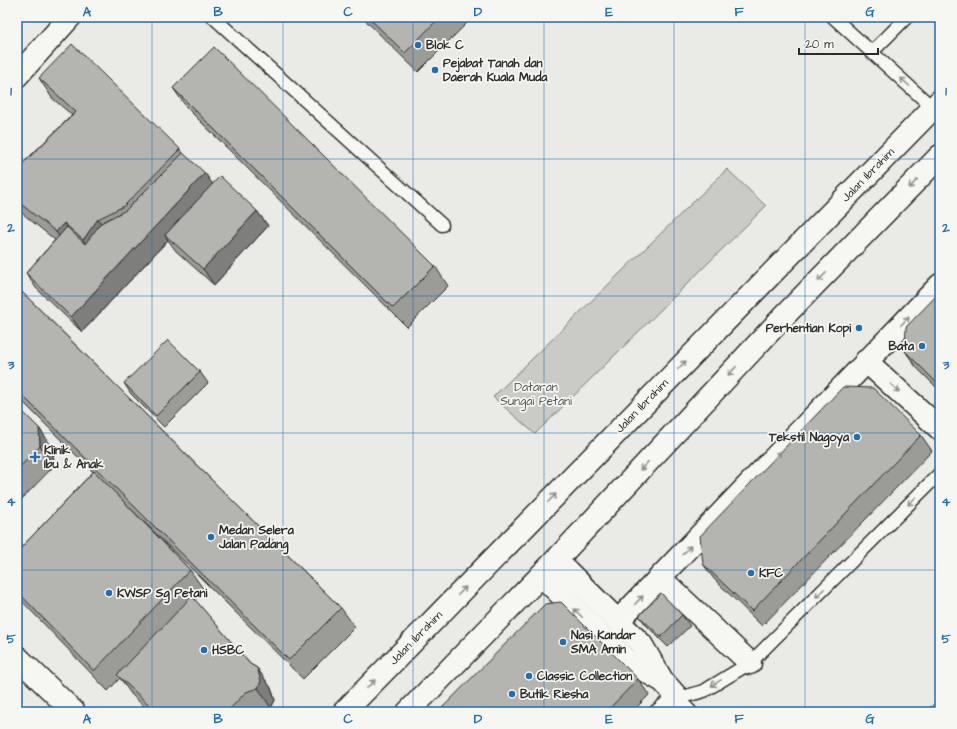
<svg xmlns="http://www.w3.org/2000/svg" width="957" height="729" font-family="'Architects Daughter',sans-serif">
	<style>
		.green { fill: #cacac7; stroke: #7a7a79 }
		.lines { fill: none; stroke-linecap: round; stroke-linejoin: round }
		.lane-casing { stroke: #2b2b2b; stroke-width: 15 }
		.street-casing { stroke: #2b2b2b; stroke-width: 25 }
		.secondary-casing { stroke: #2b2b2b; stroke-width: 25 }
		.primary-casing { stroke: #2b2b2b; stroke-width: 25 }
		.lane { stroke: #f6f6f2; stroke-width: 12 }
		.street { stroke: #f6f6f2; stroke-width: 22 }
		.secondary { stroke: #f6f6f2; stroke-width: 22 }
		.primary { stroke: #f6f6f2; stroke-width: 22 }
		.wall { fill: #9b9b98; stroke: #2b2b2b }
		.shaded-wall { fill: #7e7e7c; stroke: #2b2b2b }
		.building { fill: #b4b4b1; stroke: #2b2b2b }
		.oneway { stroke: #90908e }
		.grid { fill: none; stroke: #1f6fb2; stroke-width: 1; stroke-opacity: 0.55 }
		.poi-dot { fill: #1f6fb2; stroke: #f6f6f2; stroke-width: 1.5 }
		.labels { text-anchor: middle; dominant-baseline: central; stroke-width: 3.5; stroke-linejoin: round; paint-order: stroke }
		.poi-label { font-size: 12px; font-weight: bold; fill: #2b2b2b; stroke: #f6f6f2; text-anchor: start }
		.street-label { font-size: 12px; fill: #2b2b2b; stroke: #f6f6f2 }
		.park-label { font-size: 12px; fill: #535352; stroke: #f6f6f2 }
		.neatline { fill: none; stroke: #1f6fb2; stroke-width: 1.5 }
		.grid-label { font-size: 13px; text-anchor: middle; font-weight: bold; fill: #1f6fb2 }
	</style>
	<rect width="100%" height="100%" fill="#eaeae6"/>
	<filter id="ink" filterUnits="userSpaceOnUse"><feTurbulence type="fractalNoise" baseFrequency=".025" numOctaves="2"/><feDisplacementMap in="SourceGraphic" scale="8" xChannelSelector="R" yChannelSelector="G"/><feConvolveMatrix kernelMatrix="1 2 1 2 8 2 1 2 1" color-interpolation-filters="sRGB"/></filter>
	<g filter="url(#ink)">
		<!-- green -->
		<path class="green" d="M727,169L766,206L535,434L493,397Z"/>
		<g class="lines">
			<defs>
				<g id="lane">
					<path d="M213,17L442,225"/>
					<path d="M833,17L933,108"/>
					<path d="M872,52L907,17"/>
					<path d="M678,698L691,712"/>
					<path d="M655,712L668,701L704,691L750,663L940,473"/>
				</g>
				<g id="street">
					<path d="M866,361L940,429"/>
					<path d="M556,560L641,644L662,680L678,698"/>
					<path d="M541,575L626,660L661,680"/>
					<path d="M660,578L750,663"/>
					<path d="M618,621L940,285"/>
					<path d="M17,657L74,712"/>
				</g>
				<path id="secondary" d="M17,76L70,17"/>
				<g id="primary">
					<path d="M344,712L940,101"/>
					<path d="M408,712L556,560L784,316L940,156"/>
				</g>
			</defs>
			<!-- lane casing -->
			<use href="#lane" class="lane-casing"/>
			<!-- street casing -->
			<use href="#street" class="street-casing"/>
			<!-- secondary casing -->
			<use href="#secondary" class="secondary-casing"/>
			<!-- primary casing -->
			<use href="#primary" class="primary-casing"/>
			<!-- lane -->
			<use href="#lane" class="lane"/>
			<!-- street -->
			<use href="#street" class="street"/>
			<!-- secondary -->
			<use href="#secondary" class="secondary"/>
			<!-- primary -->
			<use href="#primary" class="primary"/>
		</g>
		<!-- wall -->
		<g class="wall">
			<path d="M362,17H473L418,72Z"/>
			<path d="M39,78L180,149L183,153L213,184L257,211L268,226L214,285L176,251L168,240L82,332L36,288L26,273L55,240L17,209V169L72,115L52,98Z"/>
			<path d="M173,88L435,266L448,286L407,327L187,108Z"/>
			<path d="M17,287L341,608L355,627L303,679L126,504L190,570L204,590L195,600L250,664L257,668L271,688L275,700L271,708L260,712H150L131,694L120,678L108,691L17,596V552L93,472L17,396Z"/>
			<path d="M940,292V391L916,367L905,351Z"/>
			<path d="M200,372L208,383L164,427L131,394L124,383Z"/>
			<path d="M17,406L39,428L53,448L54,466L17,504Z"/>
			<path d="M921,435L932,451L762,626L714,579L703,564Z"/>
			<path d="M682,615L690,626L668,647L647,626L639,616Z"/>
			<path d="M638,679L649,695L632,712H438Z"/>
		</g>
		<!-- shaded-wall -->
		<g class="shaded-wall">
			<path d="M205,173L216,189L165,235L168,240L82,332L71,317Z"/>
			<path d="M257,211L268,226L214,285L203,269Z"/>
			<path d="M98,219L112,239L96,259L83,240Z"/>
			<path d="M64,223L78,243L70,252L56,232Z"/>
			<path d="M39,428L53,448L54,466L40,446Z"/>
			<path d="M257,668L271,688L275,700L271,708L258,688Z"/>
		</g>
		<!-- building -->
		<g class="building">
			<path d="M368,17H440L405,53Z"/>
			<path d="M72,44L180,149L124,206L98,219L83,240L64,223L56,232L17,201V169L76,112L39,78Z"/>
			<path d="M214,47L435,266L393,308L173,88Z"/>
			<path d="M183,153L205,173L71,317L26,273L67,227L85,244L101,223L126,210Z"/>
			<path d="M220,176L257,211L203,269L165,235Z"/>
			<path d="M17,287L341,608L289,660L17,390Z"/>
			<path d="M940,292V386L905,351L906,327Z"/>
			<path d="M168,340L200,372L156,416L124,383Z"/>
			<path d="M843,387L873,388L921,435L752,611L703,564L700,536Z"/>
			<path d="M17,406L39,428L40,446L17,470Z"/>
			<path d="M94,471L190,570L94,671L17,591V552Z"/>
			<path d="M661,593L682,615L661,637L639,616Z"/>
			<path d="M192,596L250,664L257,668L261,681L258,688L246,692L227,712H157L117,675Z"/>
			<path d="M561,602L638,679L606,712H438L545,604Z"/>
			<path d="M940,699V712H925Z"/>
		</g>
		<!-- one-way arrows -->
		<defs><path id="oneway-shaft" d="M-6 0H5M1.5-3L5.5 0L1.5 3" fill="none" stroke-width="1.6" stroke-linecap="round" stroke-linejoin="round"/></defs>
		<g class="oneway">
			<use href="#oneway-shaft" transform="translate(905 82) rotate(-138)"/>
			<use href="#oneway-shaft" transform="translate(913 184) rotate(134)"/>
			<use href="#oneway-shaft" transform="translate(822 277) rotate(134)"/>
			<use href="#oneway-shaft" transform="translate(905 321) rotate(-46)"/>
			<use href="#oneway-shaft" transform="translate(682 365) rotate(-46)"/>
			<use href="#oneway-shaft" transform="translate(732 371) rotate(133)"/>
			<use href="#oneway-shaft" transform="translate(895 388) rotate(43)"/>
			<use href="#oneway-shaft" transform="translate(777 456) rotate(-46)"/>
			<use href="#oneway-shaft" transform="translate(644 466) rotate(133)"/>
			<use href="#oneway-shaft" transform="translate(552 498) rotate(-46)"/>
			<use href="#oneway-shaft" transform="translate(912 501) rotate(135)"/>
			<use href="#oneway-shaft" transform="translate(687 550) rotate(-46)"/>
			<use href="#oneway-shaft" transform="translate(462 591) rotate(-46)"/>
			<use href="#oneway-shaft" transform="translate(820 593) rotate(135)"/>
			<use href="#oneway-shaft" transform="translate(639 600) rotate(-46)"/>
			<use href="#oneway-shaft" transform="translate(578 613) rotate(-135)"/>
			<use href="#oneway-shaft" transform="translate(716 683) rotate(149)"/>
			<use href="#oneway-shaft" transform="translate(371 684) rotate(-46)"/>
		</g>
	</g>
	<!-- grid -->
	<path class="grid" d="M152,17V712M283,17V712M413,17V712M544,17V712M674,17V712M805,17V712M17,159H940M17,296H940M17,433H940M17,570H940"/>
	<!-- markers -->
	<g class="poi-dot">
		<circle cx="418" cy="45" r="4"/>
		<circle cx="435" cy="70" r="4"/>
		<circle cx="859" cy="328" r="4"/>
		<circle cx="922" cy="346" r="4"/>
		<circle cx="857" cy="437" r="4"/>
		<path d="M33 451h4v4h4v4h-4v4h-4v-4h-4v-4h4z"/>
		<circle cx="211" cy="537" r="4"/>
		<circle cx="751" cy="573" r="4"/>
		<circle cx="109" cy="593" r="4"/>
		<circle cx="563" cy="642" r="4"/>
		<circle cx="204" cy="650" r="4"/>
		<circle cx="529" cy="676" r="4"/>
		<circle cx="512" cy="694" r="4"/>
	</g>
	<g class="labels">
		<!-- poi labels -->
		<g class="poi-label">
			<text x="426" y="45">Blok C</text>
			<text x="443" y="63">Pejabat Tanah dan<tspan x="443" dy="14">Daerah Kuala Muda</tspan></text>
			<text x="851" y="328" text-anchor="end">Perhentian Kopi</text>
			<text x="914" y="346" text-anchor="end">Bata</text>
			<text x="849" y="437" text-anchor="end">Tekstil Nagoya</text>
			<text x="44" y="450">Klinik<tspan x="44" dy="14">Ibu &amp; Anak</tspan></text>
			<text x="219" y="530">Medan Selera<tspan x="219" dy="14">Jalan Padang</tspan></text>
			<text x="759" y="573">KFC</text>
			<text x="117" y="593">KWSP Sg Petani</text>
			<text x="571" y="635">Nasi Kandar<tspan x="571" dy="14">SMA Amin</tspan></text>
			<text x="212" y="650">HSBC</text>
			<text x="537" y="676">Classic Collection</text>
			<text x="520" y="694">Butik Riesha</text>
		</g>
		<!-- street labels -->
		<g class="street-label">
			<text transform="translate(868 175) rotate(-46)">Jalan Ibrahim</text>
			<text transform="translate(642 406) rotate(-46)">Jalan Ibrahim</text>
			<text transform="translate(416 638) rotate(-46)">Jalan Ibrahim</text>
		</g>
		<!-- park labels -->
		<g class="park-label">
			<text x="536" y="387">Dataran<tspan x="536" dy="14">Sungai Petani</tspan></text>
		</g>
	</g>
	<!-- margin -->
	<rect width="957" height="729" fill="none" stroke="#f6f6f2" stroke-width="44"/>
	<!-- scale -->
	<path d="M799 48v6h79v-6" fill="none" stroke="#2b2b2b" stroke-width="2"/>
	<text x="805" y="48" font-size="12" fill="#2b2b2b" stroke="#f6f6f2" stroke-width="3" paint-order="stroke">20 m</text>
	<rect x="22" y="22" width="913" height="685" class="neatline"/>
	<g class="grid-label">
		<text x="87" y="16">A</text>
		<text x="218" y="16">B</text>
		<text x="348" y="16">C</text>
		<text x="478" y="16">D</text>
		<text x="609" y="16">E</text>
		<text x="739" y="16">F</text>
		<text x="870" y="16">G</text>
		<text x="11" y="95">1</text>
		<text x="946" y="95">1</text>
		<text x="11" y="232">2</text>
		<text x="946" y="232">2</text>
		<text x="11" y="369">3</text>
		<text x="946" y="369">3</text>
		<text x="11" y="506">4</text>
		<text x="946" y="506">4</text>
		<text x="11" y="643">5</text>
		<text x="946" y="643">5</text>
		<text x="87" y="723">A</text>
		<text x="218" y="723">B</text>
		<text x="348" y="723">C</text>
		<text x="478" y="723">D</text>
		<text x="609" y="723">E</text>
		<text x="739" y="723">F</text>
		<text x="870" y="723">G</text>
	</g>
</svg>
